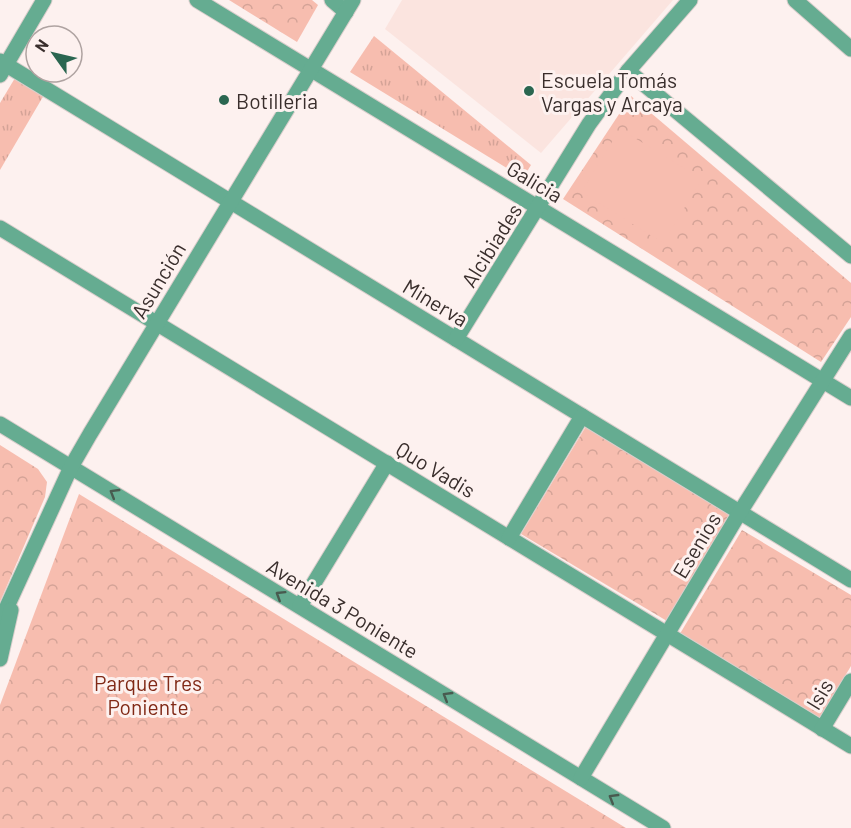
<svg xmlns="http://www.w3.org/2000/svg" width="851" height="828" font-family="Barlow,sans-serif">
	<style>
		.built { fill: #fbe4df }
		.grass { fill: url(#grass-tufts) }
		.park { fill: url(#park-crowns) }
		.garden { fill: #f7bdaf }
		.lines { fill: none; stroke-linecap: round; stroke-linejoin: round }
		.minor-casing { stroke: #dacecc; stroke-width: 17 }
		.minor { stroke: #65ac91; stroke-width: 15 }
		.oneway { stroke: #485a4f }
		.poi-dot { fill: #2a6650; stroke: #fdf1ef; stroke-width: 2 }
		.labels { text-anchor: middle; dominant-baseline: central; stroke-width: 6; stroke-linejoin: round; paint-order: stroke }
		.poi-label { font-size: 21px; fill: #392e2c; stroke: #fdf1ef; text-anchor: start }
		.street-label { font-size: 21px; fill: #392e2c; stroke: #fdf1ef }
		.park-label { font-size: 21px; fill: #812916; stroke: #fdf1ef }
	</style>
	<defs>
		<pattern id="grass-tufts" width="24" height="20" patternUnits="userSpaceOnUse" patternTransform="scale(1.5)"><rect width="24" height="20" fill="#f7bdaf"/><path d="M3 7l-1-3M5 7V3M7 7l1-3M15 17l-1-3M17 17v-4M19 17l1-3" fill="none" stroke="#d4a397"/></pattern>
		<pattern id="park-crowns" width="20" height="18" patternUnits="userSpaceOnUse" patternTransform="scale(1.5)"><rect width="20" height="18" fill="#f7bdaf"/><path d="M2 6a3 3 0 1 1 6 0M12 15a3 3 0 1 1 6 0" fill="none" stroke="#d4a397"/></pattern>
	</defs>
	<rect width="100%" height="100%" fill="#fdf1ef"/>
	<!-- built -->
	<path class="built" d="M402,0H673L541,153L385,29Z"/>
	<!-- grass -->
	<g class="grass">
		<path d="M374,36L531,165L523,178L350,72Z"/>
		<path d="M15,78L44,95L0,170V103Z"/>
	</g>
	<!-- park -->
	<g class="park">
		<path d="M229,0H312L318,5L297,42Z"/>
		<path d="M631,96L851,283V317L821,362L563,199Z"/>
		<path d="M588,423L734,510L667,621L521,534Z"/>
		<path d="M0,445L38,469L47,482L45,497L0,602Z"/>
		<path d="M79,494L626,828H0V705Z"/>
		<path d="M742,530L851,595V666L818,721L678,637Z"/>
	</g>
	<!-- garden -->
	<path class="garden" d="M620,129L702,179L663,243L581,192Z"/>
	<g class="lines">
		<defs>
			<g id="minor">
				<path d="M197,0L851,398"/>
				<path d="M332,0L346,12"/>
				<path d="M795,0L851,49"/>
				<path d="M0,61L851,580"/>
				<path d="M628,71L851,256"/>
				<path d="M0,75L44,0"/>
				<path d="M0,228L851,746"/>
				<path d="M456,339L589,124L628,71L690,0"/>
				<path d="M0,424L663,828"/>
				<path d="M509,538L582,416"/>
				<path d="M300,606L387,463"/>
				<path d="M0,622L71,467L90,434L353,0"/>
				<path d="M0,659L11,610"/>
				<path d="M822,729L851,681"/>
				<path d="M581,778L740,512L851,336"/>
			</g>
		</defs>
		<!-- minor casing -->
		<use href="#minor" class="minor-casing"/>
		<!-- minor -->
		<use href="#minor" class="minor"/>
	</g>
	<!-- one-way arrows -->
	<defs><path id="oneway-chevron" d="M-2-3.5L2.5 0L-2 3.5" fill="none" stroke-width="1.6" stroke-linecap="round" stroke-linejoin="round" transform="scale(1.5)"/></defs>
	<g class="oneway">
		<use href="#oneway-chevron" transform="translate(114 493) rotate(-149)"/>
		<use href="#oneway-chevron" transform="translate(280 595) rotate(-148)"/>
		<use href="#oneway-chevron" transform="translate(447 696) rotate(-149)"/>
		<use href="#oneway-chevron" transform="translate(613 798) rotate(-149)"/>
	</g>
	<!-- markers -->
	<g class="poi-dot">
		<circle cx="529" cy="91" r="6"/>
		<circle cx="224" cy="100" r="6"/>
	</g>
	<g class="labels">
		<!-- poi labels -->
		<g class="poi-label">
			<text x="541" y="79">Escuela Tomás<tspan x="541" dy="24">Vargas y Arcaya</tspan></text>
			<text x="236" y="100">Botilleria</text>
		</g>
		<!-- street labels -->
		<g class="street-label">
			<text transform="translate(535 181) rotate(31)">Galicia</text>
			<text transform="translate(491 245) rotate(-58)">Alcibiades</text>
			<text transform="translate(158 280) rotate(-59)">Asunción</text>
			<text transform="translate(436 302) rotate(31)">Minerva</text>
			<text transform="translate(436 469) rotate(31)">Quo Vadis</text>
			<text transform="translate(696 545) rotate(-59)">Esenios</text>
			<text transform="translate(343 608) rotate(31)">Avenida 3 Poniente</text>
			<text transform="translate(819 694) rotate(-59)">Isis</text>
		</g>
		<!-- park labels -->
		<g class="park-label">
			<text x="148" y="682">Parque Tres<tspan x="148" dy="24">Poniente</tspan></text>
		</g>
	</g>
	<!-- north arrow -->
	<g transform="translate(54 54) rotate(304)"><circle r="28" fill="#fdf1ef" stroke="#afa3a1" stroke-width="1.5"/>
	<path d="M0-4.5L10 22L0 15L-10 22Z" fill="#2a6650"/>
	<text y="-9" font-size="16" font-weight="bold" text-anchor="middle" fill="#392e2c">N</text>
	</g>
</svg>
